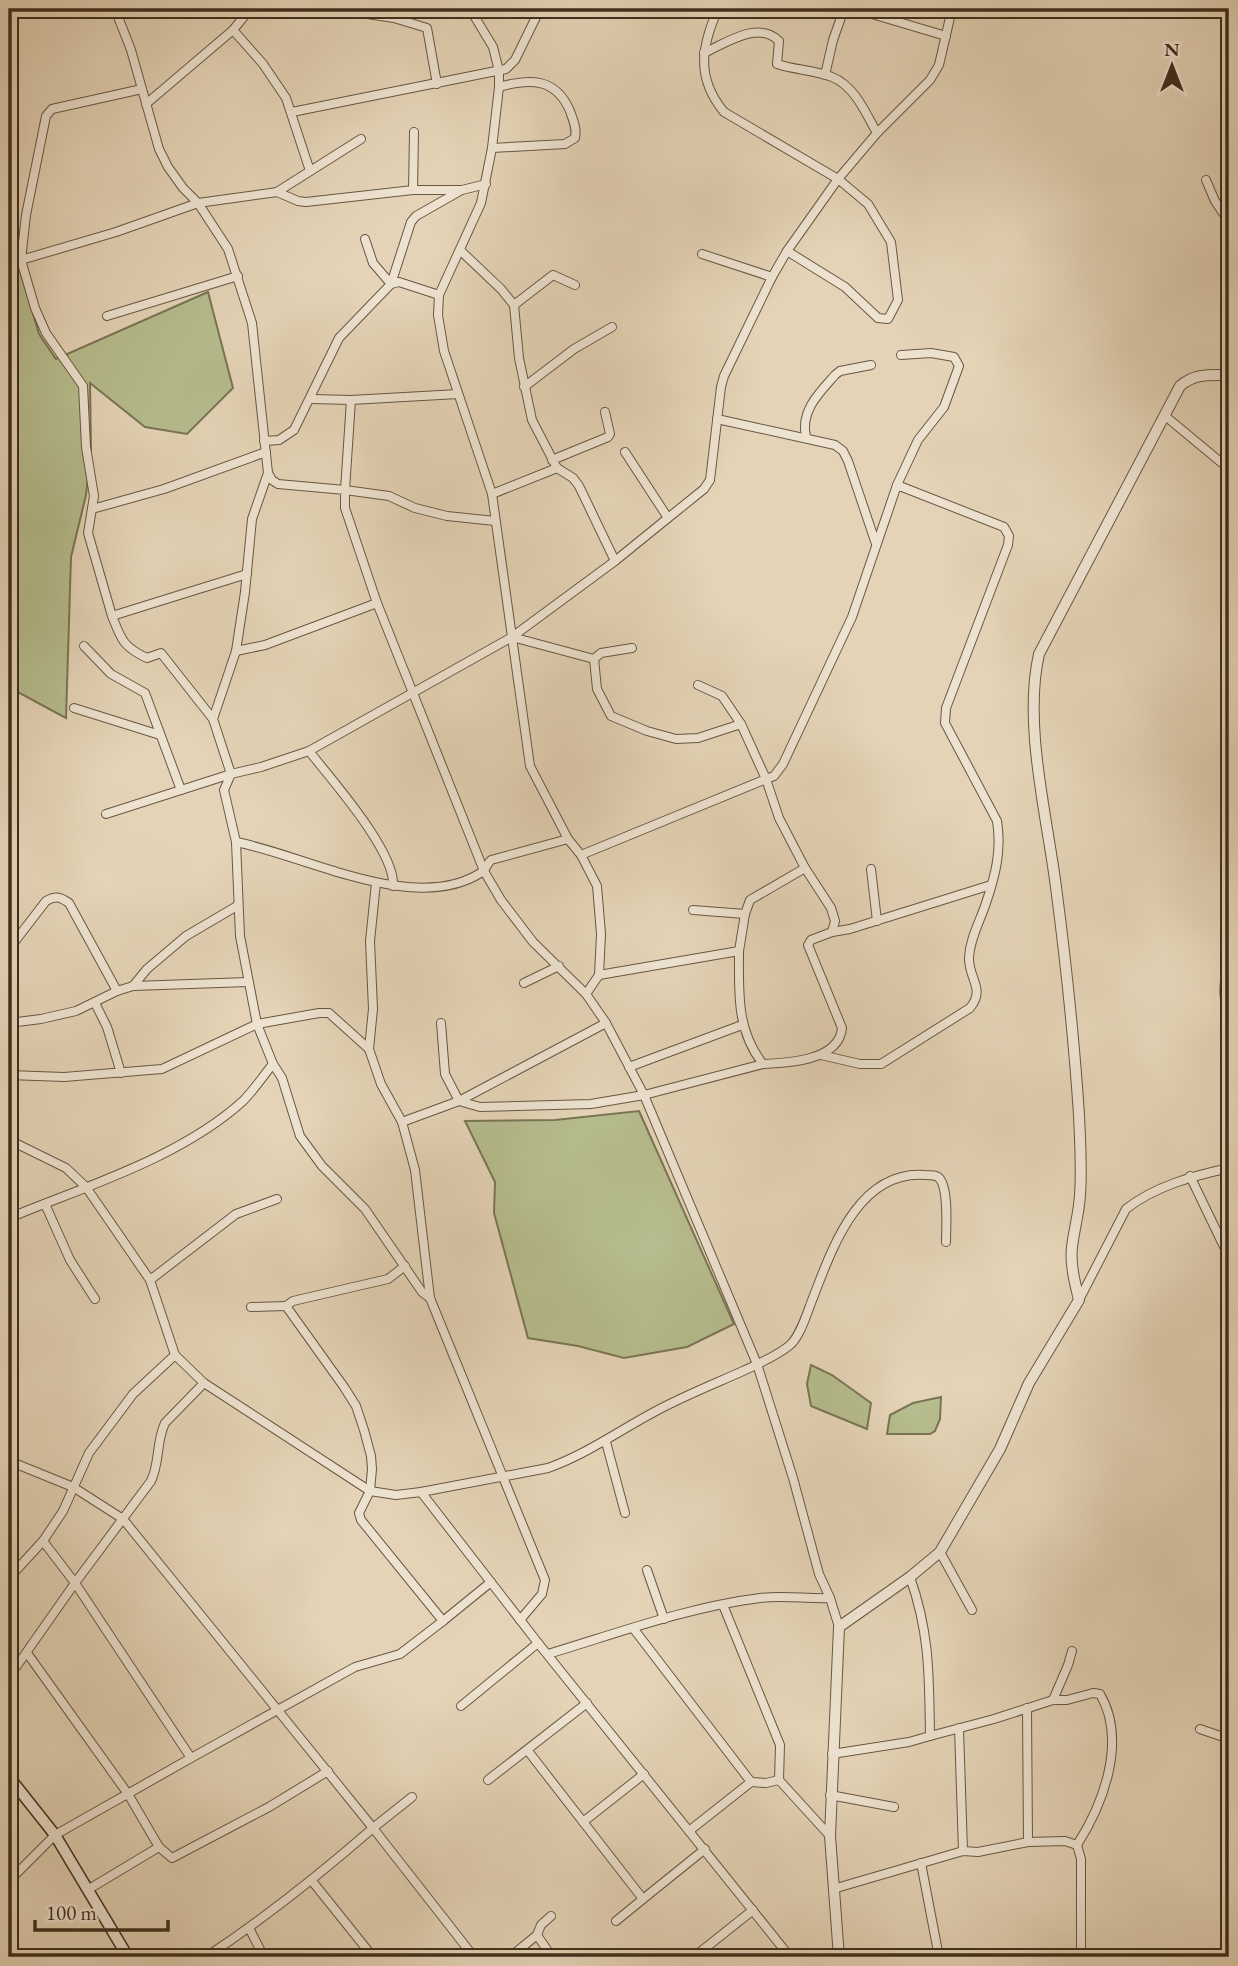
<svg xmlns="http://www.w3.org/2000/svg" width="1238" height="1966" font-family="'EB Garamond',serif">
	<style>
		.green { fill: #b6bc8d; stroke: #7a7554; stroke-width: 2 }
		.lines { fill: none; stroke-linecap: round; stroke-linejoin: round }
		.minor-casing { stroke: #685742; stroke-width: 10 }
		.tertiary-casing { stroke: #685742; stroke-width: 12 }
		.secondary-casing { stroke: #3f2e1c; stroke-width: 13 }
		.minor { stroke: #ede2d0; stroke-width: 8 }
		.tertiary { stroke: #ede2d0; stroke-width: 10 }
		.secondary { stroke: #ede2d0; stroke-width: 10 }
	</style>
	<rect width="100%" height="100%" fill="#e4d3b6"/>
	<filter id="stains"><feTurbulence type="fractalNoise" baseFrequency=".00286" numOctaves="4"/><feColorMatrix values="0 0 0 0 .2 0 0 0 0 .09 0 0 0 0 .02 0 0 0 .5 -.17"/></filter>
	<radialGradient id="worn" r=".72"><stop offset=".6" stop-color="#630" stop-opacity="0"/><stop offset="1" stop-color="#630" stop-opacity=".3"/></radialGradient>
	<!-- green -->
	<g class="green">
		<path d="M9,195L18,221L19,266L39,334L56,359L208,292L233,388L187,434L145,427L90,383L91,450L86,495L71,557L66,718L16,691H9Z"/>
		<path d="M639,1111L734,1324L687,1347L624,1358L578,1346L528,1338L494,1213L495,1182L465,1121L555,1120Z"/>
		<path d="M811,1365L832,1375L871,1403L867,1429L811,1406L807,1384Z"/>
		<path d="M941,1397L940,1419L935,1431L930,1434H887L890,1415L913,1403Z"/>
	</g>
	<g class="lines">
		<defs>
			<g id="minor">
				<path d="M115,9L131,50L159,149L168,167L183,188L198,203L228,249L252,323L268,473L252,519L245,592L236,651L265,645L377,603"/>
				<path d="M334,9L394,18L427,28L437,84"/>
				<path d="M470,9L493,47L499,71V87L492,148L481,203L439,295L438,315L444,351L492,494L512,637L615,561L668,518"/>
				<path d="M718,9C701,47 696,78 724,112L838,179L868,204L891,242L898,300L888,319L878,318L845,287L787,251"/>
				<path d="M855,9L946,36"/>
				<path d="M233,30L263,64L286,98L310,171"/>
				<path d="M704,53C726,43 758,20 779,41L777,64C795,70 815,70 832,77C855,86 866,114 877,133"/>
				<path d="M825,75L833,40L844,9"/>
				<path d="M146,104L233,30L250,9"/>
				<path d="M292,112L506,69L515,60L540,9"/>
				<path d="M492,148L565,144L575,138C577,128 573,120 570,111C556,78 530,78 499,87"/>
				<path d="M1206,180L1215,201L1229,222"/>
				<path d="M413,190L414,132"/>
				<path d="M277,192L298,201L306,202L413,190H462L486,184"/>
				<path d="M365,239L373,263L391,284L411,222L416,216L460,191"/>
				<path d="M461,251L501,289L514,305L519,358L532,420L557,468L573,478L579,486L615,561"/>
				<path d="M702,254L772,277"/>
				<path d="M21,260L116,232L198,203L277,192L361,139"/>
				<path d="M514,305L553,275L575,285"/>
				<path d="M107,316L238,276"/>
				<path d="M524,387L574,349L612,327"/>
				<path d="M311,399L351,400L458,394"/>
				<path d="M351,400L345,490L389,496L415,508L447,516L495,521"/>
				<path d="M1164,415L1229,469"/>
				<path d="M717,419L835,445L843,451L848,461L876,544"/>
				<path d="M806,437C800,411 819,393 835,375L840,371L871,365"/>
				<path d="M264,441L279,440L294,430L339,338L391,284L399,282L439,295"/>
				<path d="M625,452L668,518L704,489L710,480L721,387L724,376L772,277L787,251L838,179L877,133L930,80L939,65L952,9"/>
				<path d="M552,460L608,437L610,434L605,412"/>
				<path d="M268,473L272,480L278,484L345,490V508L377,603L484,871L501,900L533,942L586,994L606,1023L644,1095L757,1364L793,1478L819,1574L830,1598L839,1627"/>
				<path d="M897,485L918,440L944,407L959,366L954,357L931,353L901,355"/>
				<path d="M492,494L557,468"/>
				<path d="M92,509L164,489L266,452"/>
				<path d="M1226,510L1229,506"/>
				<path d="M112,616L88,533L94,496L86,447L83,386L46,333L35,308L21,260L26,215L46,116L52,109L142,89"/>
				<path d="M512,637L594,659L597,689L611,716L647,731L676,739L698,738L741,724L766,779L581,855"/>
				<path d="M84,646L111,674L145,693L181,790L231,774L213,719L236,651"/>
				<path d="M594,659L601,653L632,648"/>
				<path d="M698,685L722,696L741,724"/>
				<path d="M74,708L160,735"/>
				<path d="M213,719L161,653L147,658C123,647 121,639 112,616L247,574"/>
				<path d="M309,751C331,779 396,852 393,886"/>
				<path d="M106,814L181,790"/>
				<path d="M236,842C305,855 416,916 482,872C486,869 487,864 491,860L568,839"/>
				<path d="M871,869L877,921"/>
				<path d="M693,910L745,914"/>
				<path d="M832,932L850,929L991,885"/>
				<path d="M9,949L46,901C56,895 60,897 69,903L117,991"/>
				<path d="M739,951L745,914L750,900L805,868"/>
				<path d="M1229,969C1221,985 1225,1003 1229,1020"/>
				<path d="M524,983L559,966"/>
				<path d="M133,986L248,982"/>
				<path d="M586,994L599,975"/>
				<path d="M95,1003L107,1027L121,1073"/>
				<path d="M9,1023L41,1019L76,1011L117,991L133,986L147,969L186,936L237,906"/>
				<path d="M441,1023L445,1074L459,1101L480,1107L591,1104L644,1095L763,1064"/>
				<path d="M369,1049L373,1009L370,941L376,883"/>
				<path d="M629,1067L742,1025"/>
				<path d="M9,1075L64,1077L162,1069L257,1024L319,1013H329L369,1049L381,1084L402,1122L415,1170L430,1298L545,1580L542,1594L520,1620"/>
				<path d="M402,1122L459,1101L606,1023"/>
				<path d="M9,1140L66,1168L86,1187L150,1280L175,1355L133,1394L89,1453L63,1511L43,1541L9,1578"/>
				<path d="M1190,1176L1229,1257"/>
				<path d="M45,1204L70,1260L95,1299"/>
				<path d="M9,1218C86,1186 180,1158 243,1101C254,1090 263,1076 273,1064"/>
				<path d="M150,1280L236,1214L277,1199"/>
				<path d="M430,1298L422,1292L365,1209L322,1166L300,1136L282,1078L273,1064L257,1024L240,936L236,842L224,790L231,774L261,767L309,751L512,637L530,766L568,839L581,855L597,886L601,934L599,975L739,951C739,992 736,1030 763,1064C787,1063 839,1061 842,1028L808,945L811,940L832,932L835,921L831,908L805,868L779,818L766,779L774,776L783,764L852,617L897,485L1004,527L1009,536L1008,545L946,708L945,723L997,821C1002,851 995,877 985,906C979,923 970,939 969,957C968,979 986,988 970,1008L881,1064H860L821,1055"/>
				<path d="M1079,1300L1126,1209C1155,1186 1193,1176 1229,1168"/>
				<path d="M251,1307L286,1306"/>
				<path d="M204,1383L370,1491L396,1495L421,1492L538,1643L790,1957"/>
				<path d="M606,1442L625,1513"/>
				<path d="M9,1461L73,1487L123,1519L373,1828C319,1875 265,1918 206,1957"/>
				<path d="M421,1492L548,1468C587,1454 620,1430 656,1411C684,1396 714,1384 743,1371C758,1364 777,1356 790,1345C800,1336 806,1316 811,1303C831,1252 857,1169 926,1175C931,1175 937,1175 940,1179C949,1191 946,1228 946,1242"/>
				<path d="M940,1552L972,1610"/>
				<path d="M1229,1561V1583"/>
				<path d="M647,1570L664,1619"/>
				<path d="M723,1605L780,1745L779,1780"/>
				<path d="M443,1621L491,1582"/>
				<path d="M633,1628L751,1782L689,1831"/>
				<path d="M27,1653L128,1794L159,1847L172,1858L269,1807L328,1771"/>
				<path d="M548,1654C618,1633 688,1607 760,1598C784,1595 807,1599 830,1598"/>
				<path d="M9,1677L75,1583L151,1481C160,1463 156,1441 165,1423L204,1383L175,1355"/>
				<path d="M1053,1700L1068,1665L1072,1651"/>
				<path d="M461,1706L538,1643"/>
				<path d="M959,1728L963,1851"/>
				<path d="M1200,1729L1229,1739"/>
				<path d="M930,1736L994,1719L1053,1700H1067L1093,1693L1100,1694C1127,1740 1104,1803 1077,1845"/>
				<path d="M528,1751L643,1899L616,1921"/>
				<path d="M832,1754L909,1742L930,1736C929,1676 930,1634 910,1577"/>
				<path d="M191,1758L355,1667L400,1654L443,1621L361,1520L359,1513L370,1491L372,1469L371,1456L364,1430L356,1406L344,1387L286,1306L293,1301L388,1279L405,1266"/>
				<path d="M488,1780L587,1703"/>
				<path d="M751,1782L766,1783L779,1780L830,1836"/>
				<path d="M830,1795L894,1807"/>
				<path d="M412,1797L373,1828L474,1957"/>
				<path d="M583,1822L644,1774"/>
				<path d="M1028,1842L1065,1841L1077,1845L1081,1859V1957"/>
				<path d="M921,1863L939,1957"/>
				<path d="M9,1881L55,1835L191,1758L75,1583L43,1541"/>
				<path d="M312,1881L373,1957"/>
				<path d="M89,1889L159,1847"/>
				<path d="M833,1889L963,1851L978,1852L1028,1842L1027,1708"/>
				<path d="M643,1899L705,1849"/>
				<path d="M249,1928L264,1957"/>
				<path d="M537,1935L552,1957"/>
				<path d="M510,1957L537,1935L541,1925L551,1916"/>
				<path d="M694,1957L753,1910"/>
			</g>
			<path id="tertiary" d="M839,1957L830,1836L839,1627L910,1577L940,1552L1000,1449L1029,1383L1079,1300C1075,1283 1070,1265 1072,1247C1074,1230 1079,1213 1080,1195C1082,1168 1080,1141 1079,1115C1074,1039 1066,963 1056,887C1047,816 1023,724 1039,654L1180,386C1195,373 1210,375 1229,375"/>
			<path id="secondary" d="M9,1777L55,1835L128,1957"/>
		</defs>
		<!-- minor casing -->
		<use href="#minor" class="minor-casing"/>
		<!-- tertiary casing -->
		<use href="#tertiary" class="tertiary-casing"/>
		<!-- secondary casing -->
		<use href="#secondary" class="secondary-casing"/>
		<!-- minor -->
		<use href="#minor" class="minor"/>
		<!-- tertiary -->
		<use href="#tertiary" class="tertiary"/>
		<!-- secondary -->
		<use href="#secondary" class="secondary"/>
	</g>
	<!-- margin -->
	<rect width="1238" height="1966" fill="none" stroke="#e4d3b6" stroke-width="35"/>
	<rect x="10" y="10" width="1217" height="1945" fill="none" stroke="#3f2e1c" stroke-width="3.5"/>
	<rect x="18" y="18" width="1203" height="1931" fill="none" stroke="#3f2e1c" stroke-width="2"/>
	<!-- north arrow -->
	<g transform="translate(1172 66)" stroke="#ede2d0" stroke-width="5" paint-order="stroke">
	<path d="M0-5L12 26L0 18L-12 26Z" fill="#3f2e1c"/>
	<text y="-10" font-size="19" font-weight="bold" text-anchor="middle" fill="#3f2e1c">N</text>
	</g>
	<!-- scale -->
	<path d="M35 1920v10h133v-10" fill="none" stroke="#3f2e1c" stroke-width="3.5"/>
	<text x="46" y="1920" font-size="21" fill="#3f2e1c" stroke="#ede2d0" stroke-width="5" paint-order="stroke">100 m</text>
	<rect width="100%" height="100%" filter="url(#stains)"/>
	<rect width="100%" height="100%" fill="url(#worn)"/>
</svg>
